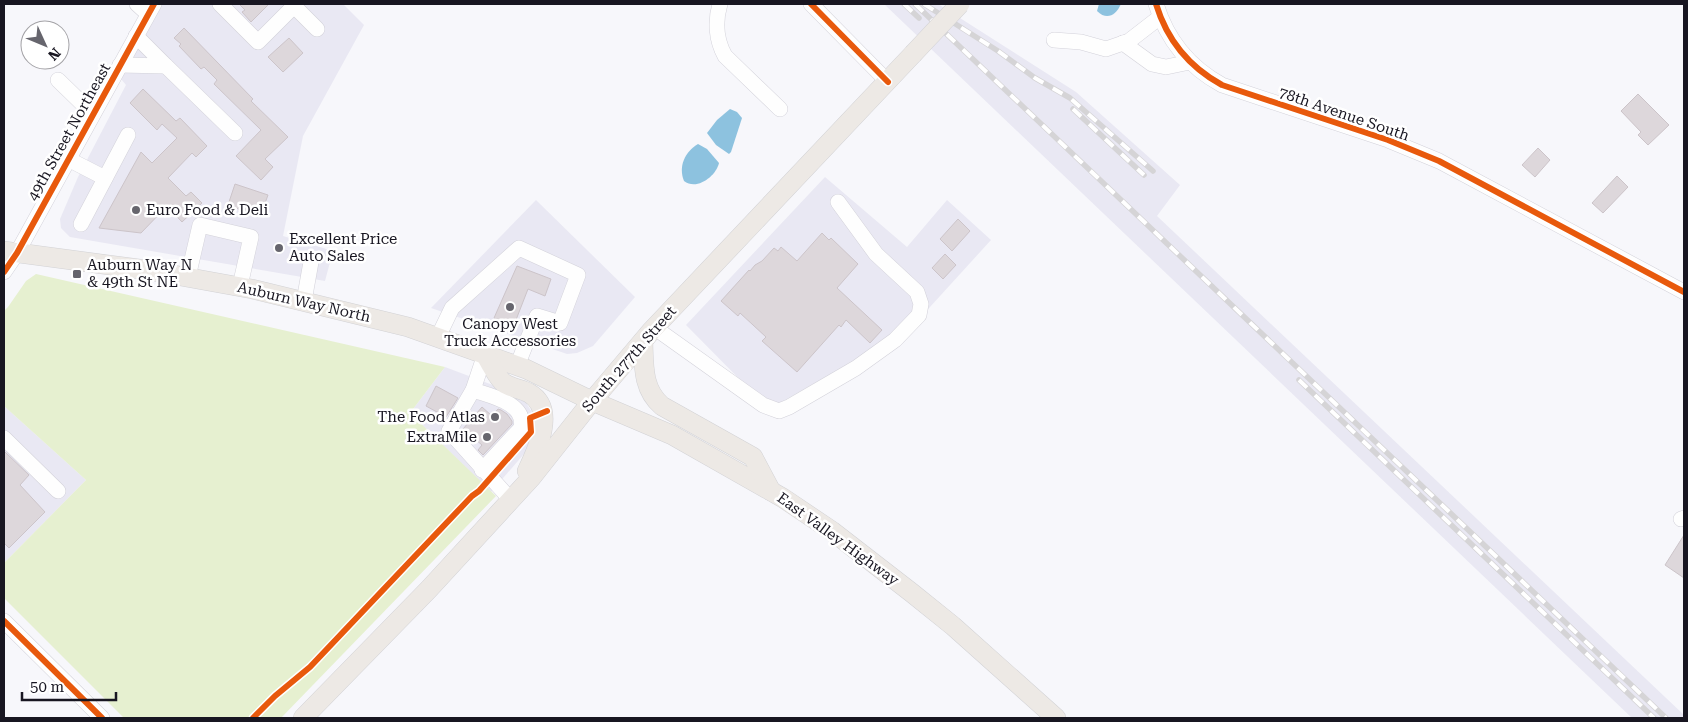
<svg xmlns="http://www.w3.org/2000/svg" width="1688" height="722" font-family="'Roboto Serif',serif">
	<style>
		.built { fill: #e9e8f3 }
		.green { fill: #e6f0d0 }
		.water { fill: #8dc2df }
		.building { fill: #ddd7db; stroke: #ccc4c9 }
		.lines { fill: none; stroke-linecap: round; stroke-linejoin: round }
		.minor-casing { stroke: #d3d2da; stroke-width: 16 }
		.major-casing { stroke: #d2d2d5; stroke-width: 20 }
		.minor { stroke: #fefefe; stroke-width: 15 }
		.major { stroke: #ede9e5; stroke-width: 19 }
		.rail-casing { stroke: #d5d4d6; stroke-width: 5.5 }
		.rail { stroke: #fff; stroke-width: 4; stroke-dasharray: 11; stroke-linecap: butt }
		.major-bridge-casing { stroke: #d2d2d5; stroke-width: 20; stroke-linecap: butt }
		.major-bridge { stroke: #ede9e5; stroke-width: 19 }
		.cycleway-casing { stroke: #fff; stroke-width: 9 }
		.cycleway { stroke: #e8590c; stroke-width: 6 }
		.poi-dot { fill: #66656d; stroke: #fff; stroke-width: 2 }
		.labels { text-anchor: middle; dominant-baseline: central; stroke-width: 5; stroke-linejoin: round; paint-order: stroke }
		.street-label { font-size: 15px; fill: #181621; stroke: #fff }
		.poi-label { font-size: 15px; fill: #181621; stroke: #fff; text-anchor: start }
	</style>
	<rect width="100%" height="100%" fill="#f7f7fb"/>
	<!-- built -->
	<g class="built">
		<path d="M146,4H343L364,25L303,136L283,236L333,251L325,281L70,237L61,228L60,219L78,177L126,85L112,68Z"/>
		<path d="M884,4H938L1076,92L1180,185L1157,216L1684,715V718H1632Z"/>
		<path d="M825,177L907,247L947,200L991,240L910,329L769,409L686,325Z"/>
		<path d="M536,200L635,297L593,346L577,353L567,354L431,308Z"/>
		<path d="M445,367L514,393L525,401L533,414L536,423L530,447L491,492L410,413Z"/>
		<path d="M4,406L86,480L4,563Z"/>
	</g>
	<!-- green -->
	<path class="green" d="M36,274L445,367L410,413L496,496L281,718H124L4,598V563L86,480L4,406V311L8,307L26,281Z"/>
	<!-- water -->
	<g class="water">
		<path d="M1099,4H1121C1116,15 1107,21 1097,11Z"/>
		<path d="M730,109L737,112L742,118L731,152L729,154L716,145L707,133L717,120Z"/>
		<path d="M698,144L707,149L719,163C716,176 697,191 684,181C678,166 685,152 698,144Z"/>
	</g>
	<!-- building -->
	<g class="building">
		<path d="M239,4H269L251,22L242,12L245,10Z"/>
		<path d="M184,28L253,99L251,101L288,137L265,159L273,167L261,180L236,156L261,130L214,84L217,80L204,67L201,69L179,46L181,44L174,38Z"/>
		<path d="M289,38L303,53L283,72L268,57Z"/>
		<path d="M143,89L176,121L180,118L207,146L196,157L192,153L168,178L186,196L191,192L202,203L182,222L167,206L141,233L99,228L141,152L152,163L177,138L162,124L157,130L130,103Z"/>
		<path d="M1638,94L1669,125L1648,145L1638,135L1641,132L1621,111Z"/>
		<path d="M1538,148L1550,160L1535,177L1522,165Z"/>
		<path d="M1617,176L1628,187L1603,213L1592,203Z"/>
		<path d="M235,184L268,195L260,217L228,205Z"/>
		<path d="M958,219L970,231L952,251L940,239Z"/>
		<path d="M822,233L829,240L831,238L858,264L837,288L882,330L870,343L846,320L841,327L839,325L797,372L762,341L766,337L740,313L738,316L721,301L749,270L750,271L755,265L762,261L774,248L778,251L781,247L797,261Z"/>
		<path d="M945,254L956,265L943,279L932,268Z"/>
		<path d="M517,266L551,279L545,296L528,289L514,325L494,318Z"/>
		<path d="M436,386L458,398L446,417L426,406Z"/>
		<path d="M482,407L492,416L498,409L501,410L507,414L512,421V424L483,455L478,450L482,445L463,429Z"/>
		<path d="M4,451L29,475L20,485L45,512L9,548L4,543Z"/>
		<path d="M1684,535V578L1665,565Z"/>
	</g>
	<g class="lines">
		<defs>
			<g id="minor">
				<path d="M137,4L148,14"/>
				<path d="M220,4L258,42L294,6L317,29"/>
				<path d="M720,4C715,21 716,40 725,56L780,109"/>
				<path d="M811,4L888,82"/>
				<path d="M1156,4C1167,40 1189,67 1222,85L1388,140L1439,161L1684,292"/>
				<path d="M1054,40L1081,42L1106,49L1129,41L1160,17"/>
				<path d="M1123,43L1152,64L1166,67L1190,62"/>
				<path d="M120,65L166,66L136,36"/>
				<path d="M166,66L235,133"/>
				<path d="M58,80L93,114"/>
				<path d="M68,159L105,178"/>
				<path d="M81,224L128,135"/>
				<path d="M4,272L17,253L154,4"/>
				<path d="M188,277L200,225L251,237L240,286"/>
				<path d="M304,301L311,262"/>
				<path d="M655,328L763,405L779,411L789,407L856,368L895,340L919,315L921,304L917,292L876,254L838,202"/>
				<path d="M438,337L452,308L519,248L578,275L560,323L537,316L517,366"/>
				<path d="M485,354L473,390L449,431L511,500"/>
				<path d="M473,390C490,396 527,403 521,428L482,470"/>
				<path d="M4,438L58,491"/>
				<path d="M1681,519L1684,518"/>
				<path d="M4,621L102,718"/>
			</g>
			<g id="major">
				<path d="M4,251L147,270L252,289L408,327L526,369L592,401L672,435L783,498L832,531L912,593L953,626L1056,718"/>
				<path d="M643,341C644,365 642,389 662,406L753,457L771,491"/>
				<path d="M485,354C489,361 498,379 504,383C511,388 522,389 529,393C557,409 537,450 527,471"/>
				<path d="M303,718L429,589L531,478L592,401L652,330L913,54"/>
			</g>
		</defs>
		<!-- minor casing -->
		<use href="#minor" class="minor-casing"/>
		<!-- major casing -->
		<use href="#major" class="major-casing"/>
		<!-- minor -->
		<use href="#minor" class="minor"/>
		<!-- major -->
		<use href="#major" class="major"/>
		<defs>
			<g id="rail">
				<path d="M904,4L919,18"/>
				<path d="M915,4L1666,718"/>
				<path d="M924,4L998,51L1035,78L1070,98L1153,171"/>
				<path d="M1073,109L1144,175"/>
				<path d="M1299,380L1654,718"/>
			</g>
		</defs>
		<!-- rail casing -->
		<use href="#rail" class="rail-casing"/>
		<!-- rail -->
		<use href="#rail" class="rail"/>
		<defs>
			<path id="major-bridge" d="M913,54L960,4"/>
		</defs>
		<!-- major-bridge casing -->
		<use href="#major-bridge" class="major-bridge-casing"/>
		<!-- major-bridge -->
		<use href="#major-bridge" class="major-bridge"/>
		<defs>
			<g id="cycleway">
				<path d="M811,4L888,82"/>
				<path d="M1156,4C1167,40 1189,67 1222,85L1388,140L1439,161L1684,292"/>
				<path d="M4,272L17,253L154,4"/>
				<path d="M4,621L102,718"/>
				<path d="M253,718L275,696L310,667L472,496L479,491L531,432L530,418L547,411"/>
			</g>
		</defs>
		<!-- cycleway casing -->
		<use href="#cycleway" class="cycleway-casing"/>
		<!-- cycleway -->
		<use href="#cycleway" class="cycleway"/>
	</g>
	<!-- markers -->
	<g class="poi-dot">
		<circle cx="136" cy="210" r="5"/>
		<circle cx="279" cy="248" r="5"/>
		<rect x="72" y="269" width="10" height="10" rx="2.5"/>
		<circle cx="510" cy="307" r="5"/>
		<circle cx="495" cy="417" r="5"/>
		<circle cx="487" cy="437" r="5"/>
	</g>
	<g class="labels">
		<!-- street labels -->
		<g class="street-label">
			<text transform="translate(1344 114) rotate(19)">78th Avenue South</text>
			<text transform="translate(69 132) rotate(-61)">49th Street Northeast</text>
			<text transform="translate(304 302) rotate(13)">Auburn Way North</text>
			<text transform="translate(629 359) rotate(-49)">South 277th Street</text>
			<text transform="translate(838 539) rotate(36)">East Valley Highway</text>
		</g>
		<!-- poi labels -->
		<g class="poi-label">
			<text x="146" y="210">Euro Food &amp; Deli</text>
			<text x="289" y="239">Excellent Price<tspan x="289" dy="17">Auto Sales</tspan></text>
			<text x="87" y="265">Auburn Way N<tspan x="87" dy="17">&amp; 49th St NE</tspan></text>
			<text x="510" y="324" text-anchor="middle">Canopy West<tspan x="510" dy="17">Truck Accessories</tspan></text>
			<text x="485" y="417" text-anchor="end">The Food Atlas</text>
			<text x="477" y="437" text-anchor="end">ExtraMile</text>
		</g>
	</g>
	<!-- border -->
	<rect width="1688" height="722" fill="none" stroke="#181621" stroke-width="10"/>
	<!-- north arrow -->
	<g transform="translate(45 45) rotate(134)"><circle r="24" fill="#ffffff" stroke="#a3a2a6"/>
	<path d="M0-4L9 19L0 12L-9 19Z" fill="#66656d"/>
	<text y="-8" font-size="14" font-weight="bold" text-anchor="middle" fill="#181621">N</text>
	</g>
	<!-- scale -->
	<path d="M22 692v8h94v-8" fill="none" stroke="#181621" stroke-width="2.5"/>
	<text x="30" y="692" font-size="15" fill="#181621" stroke="#ffffff" stroke-width="4" paint-order="stroke">50 m</text>
</svg>
